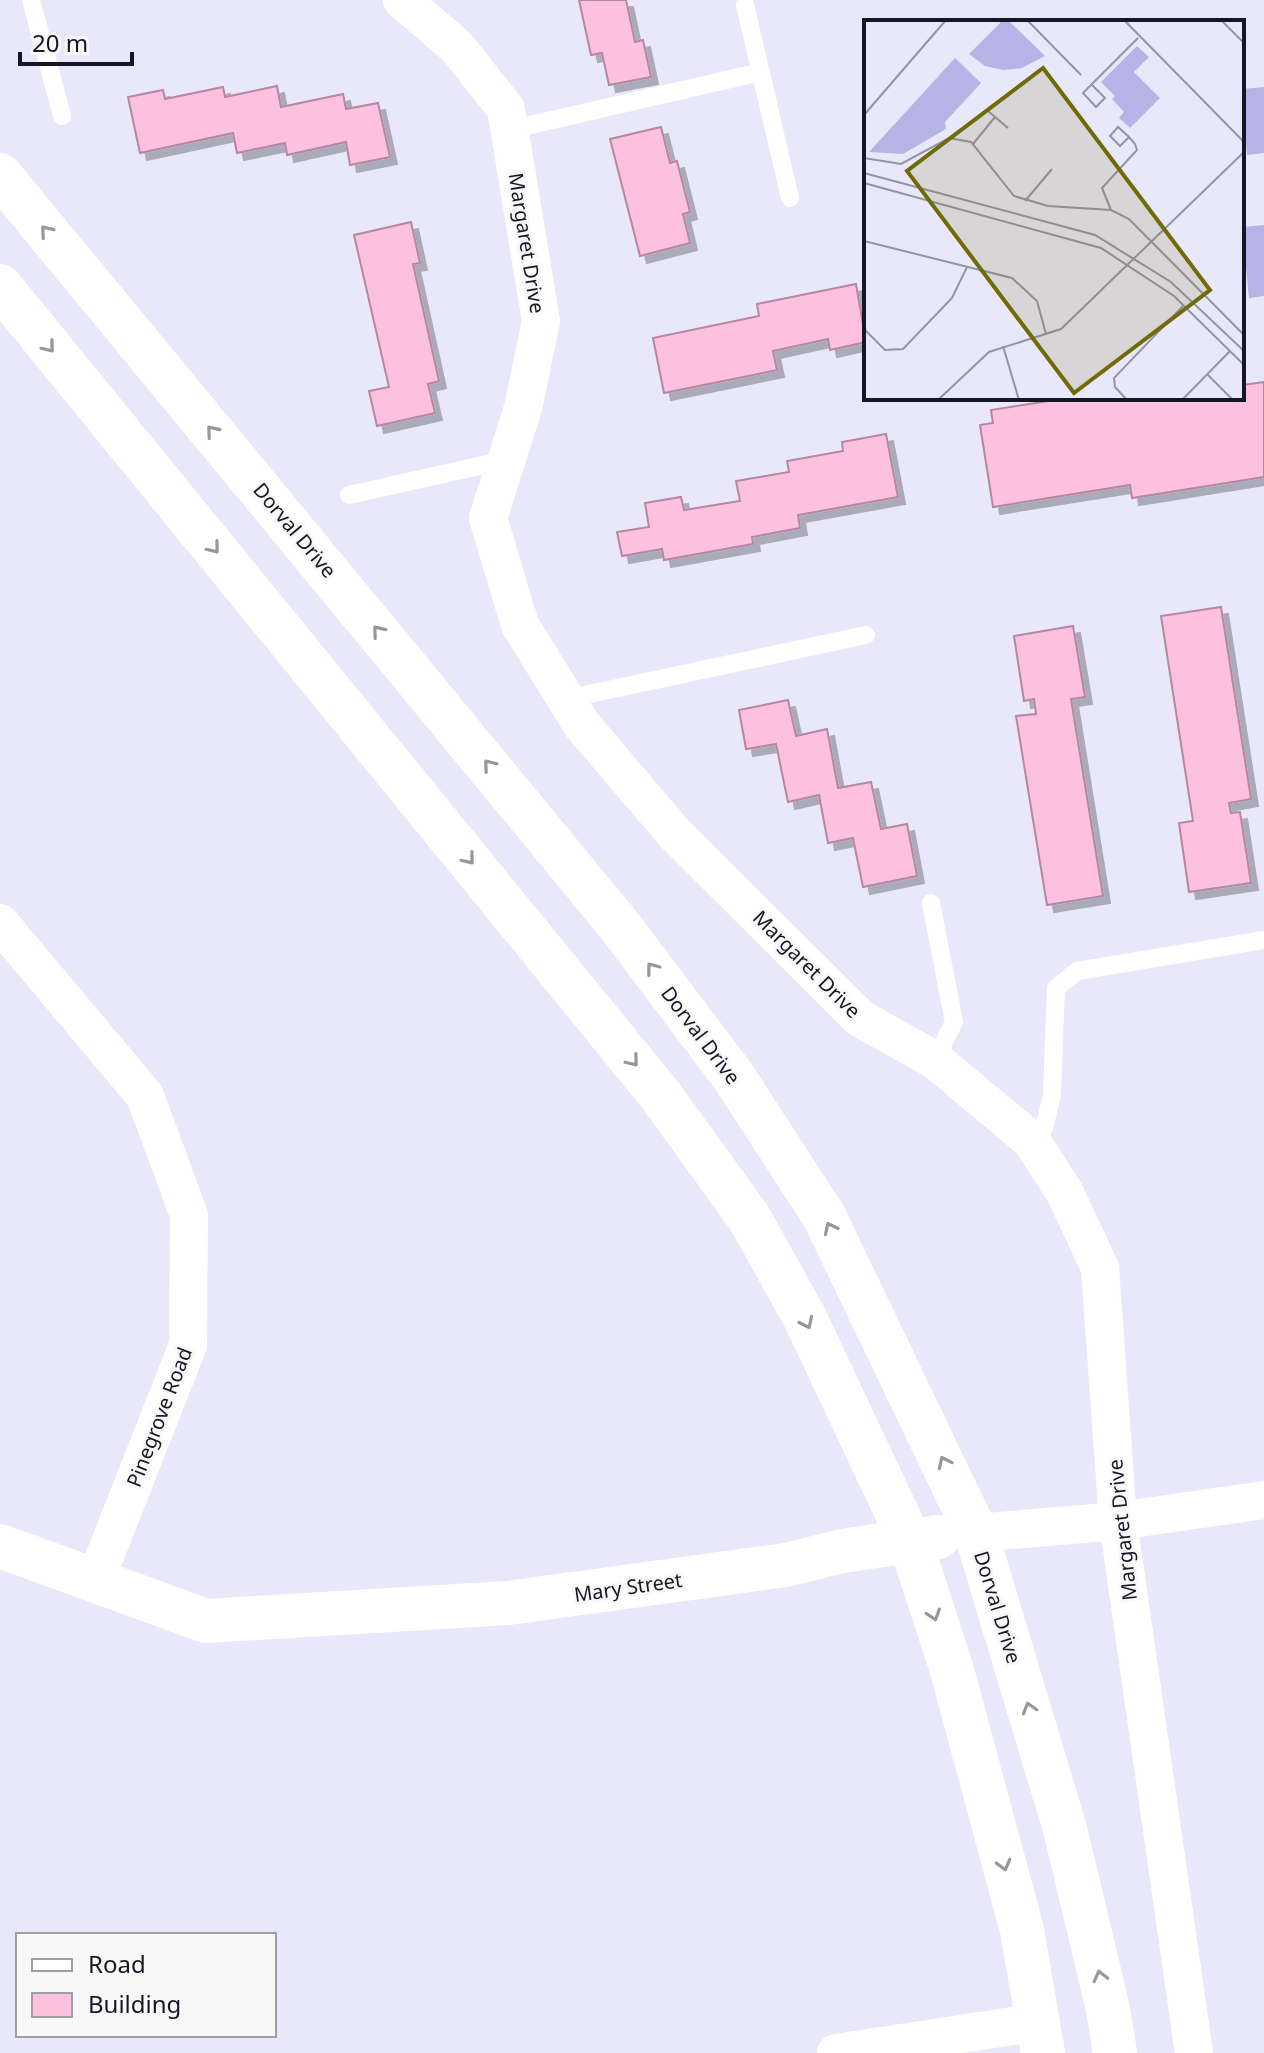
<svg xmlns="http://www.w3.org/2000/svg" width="1264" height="2053" font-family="'Noto Sans',sans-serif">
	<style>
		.green { fill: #b6b4e7 }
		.building { fill: #fec0e0; stroke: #b4889f; stroke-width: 2; filter: url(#shadow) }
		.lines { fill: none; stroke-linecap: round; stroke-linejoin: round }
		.lane { stroke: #fff; stroke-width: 18 }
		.street { stroke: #fff; stroke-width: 38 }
		.secondary { stroke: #fff; stroke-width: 44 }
		.oneway { stroke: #97969d }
		.labels { text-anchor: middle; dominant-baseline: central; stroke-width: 6; stroke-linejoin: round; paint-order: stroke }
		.street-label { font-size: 20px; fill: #171625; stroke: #f8f8f8 }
		.inset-road { fill: none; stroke: #9594a5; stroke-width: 2 }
		.view { fill: #706b07; fill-opacity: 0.15; stroke: #706b07; stroke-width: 4 }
		.inset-edge { fill: none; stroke: #171625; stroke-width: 4 }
	</style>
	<defs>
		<filter id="shadow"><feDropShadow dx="7" dy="7" stdDeviation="0" flood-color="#0004"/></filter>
	</defs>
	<rect width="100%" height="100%" fill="#e9e8fb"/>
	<!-- green -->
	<g class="green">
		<path d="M1264,87V153L1247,155L1242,89Z"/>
		<path d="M1264,225V296L1249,298L1242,227Z"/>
	</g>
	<!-- building -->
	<g class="building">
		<path d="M579,0H626L635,42L643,40L651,77L609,85L602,53L591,55Z"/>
		<path d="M277,86L281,107L343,94L346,109L378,103L390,157L350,165L346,142L287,155L285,143L237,153L233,133L140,153L128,97L163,90L165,99L223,87L225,97Z"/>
		<path d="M661,127L670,163L677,161L690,212L683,214L690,243L640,256L610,139Z"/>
		<path d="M411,222L420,263L413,264L439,381L428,384L435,413L377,426L369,391L389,387L354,235Z"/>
		<path d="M856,284L866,342L830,350L828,339L773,351L777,370L664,393L653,338L759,316L757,304Z"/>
		<path d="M1264,382V477L1132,498L1130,485L993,507L980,425L993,423L991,410L1068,398H1139V401L1242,398V385Z"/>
		<path d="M886,434L898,497L798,515L800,528L752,537L753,544L664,560L662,549L622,556L617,532L649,527L645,503L681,497L684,510L740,501L736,481L789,472L787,461L843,451L842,442Z"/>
		<path d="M1221,607L1251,799L1229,803L1231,813L1240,812L1251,883L1189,892L1179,823L1193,821L1161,616Z"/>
		<path d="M1073,626L1085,697L1071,699L1103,896L1047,905L1016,716L1036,714L1034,699L1024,701L1014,636Z"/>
		<path d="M788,700L796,736L827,729L838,788L871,782L881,829L907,824L917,876L863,887L853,838L828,843L819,795L788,802L776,744L746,749L739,710Z"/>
	</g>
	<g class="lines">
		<!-- lane -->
		<g class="lane">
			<path d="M31,0L62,116"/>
			<path d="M745,5L790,198"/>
			<path d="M509,130L761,72"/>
			<path d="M349,495L506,460"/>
			<path d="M566,699L866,635"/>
			<path d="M931,903L954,1022L935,1060"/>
			<path d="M1031,1140L1044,1128L1052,1095L1056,988L1077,971L1264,940"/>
		</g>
		<!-- street -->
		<g class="street">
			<path d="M402,0L457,47L506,109L541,321L523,408L488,518L520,625L582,725L675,834L861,1019L935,1060L1031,1140L1065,1193L1100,1268L1118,1521L1194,2053"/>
			<path d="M0,923L145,1096L189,1215L188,1345L95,1581"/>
			<path d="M976,1533L1118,1521L1264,1500"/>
			<path d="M836,2053L1039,2022"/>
		</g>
		<!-- secondary -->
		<g class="secondary">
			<path d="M0,175L619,925L733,1076L824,1216L976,1533L1065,1829L1108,2009L1115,2053"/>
			<path d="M0,286L661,1096L750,1219L805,1318L910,1541L951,1667L1022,1930L1043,2053"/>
			<path d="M0,1546L206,1621L508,1603L786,1565L842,1551L938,1537"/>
		</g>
	</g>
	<!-- one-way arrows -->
	<defs><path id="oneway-chevron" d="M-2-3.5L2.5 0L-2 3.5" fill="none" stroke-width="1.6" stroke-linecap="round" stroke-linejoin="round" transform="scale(2)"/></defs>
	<g class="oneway">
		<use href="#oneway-chevron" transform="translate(46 231) rotate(-130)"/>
		<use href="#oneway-chevron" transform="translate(49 347) rotate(51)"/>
		<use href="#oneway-chevron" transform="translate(212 431) rotate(-130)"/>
		<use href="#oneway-chevron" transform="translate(214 548) rotate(51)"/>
		<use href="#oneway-chevron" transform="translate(378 631) rotate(-130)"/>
		<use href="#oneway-chevron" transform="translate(489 765) rotate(-129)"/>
		<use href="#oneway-chevron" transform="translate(469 859) rotate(51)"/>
		<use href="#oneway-chevron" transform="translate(652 968) rotate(-127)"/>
		<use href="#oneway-chevron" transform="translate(633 1061) rotate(51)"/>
		<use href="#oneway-chevron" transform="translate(830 1228) rotate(-116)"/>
		<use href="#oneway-chevron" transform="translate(807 1323) rotate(64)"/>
		<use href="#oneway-chevron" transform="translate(944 1462) rotate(-115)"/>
		<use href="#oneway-chevron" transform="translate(934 1615) rotate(72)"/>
		<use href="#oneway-chevron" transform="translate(1029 1708) rotate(-107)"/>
		<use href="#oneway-chevron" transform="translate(1004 1865) rotate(75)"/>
		<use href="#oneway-chevron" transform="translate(1100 1976) rotate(-104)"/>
	</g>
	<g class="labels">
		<!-- street labels -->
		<g class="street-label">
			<text transform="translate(527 243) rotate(81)">Margaret Drive</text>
			<text transform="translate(295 530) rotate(50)">Dorval Drive</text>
			<text transform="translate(807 964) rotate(45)">Margaret Drive</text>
			<text transform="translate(701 1035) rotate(53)">Dorval Drive</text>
			<text transform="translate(159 1417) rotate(-69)">Pinegrove Road</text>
			<text transform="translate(1122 1530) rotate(-96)">Margaret Drive</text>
			<text transform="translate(628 1587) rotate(-8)">Mary Street</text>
			<text transform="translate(998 1607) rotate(73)">Dorval Drive</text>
		</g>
	</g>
	<!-- overview -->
	<g transform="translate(864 20)">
		<rect width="380" height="380" fill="#e9e8fb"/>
		<path d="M139,0H144L181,36L158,48L139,50L121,46L105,34ZM273,26L285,37L270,52L296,78L266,108L255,98L260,92L248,79L251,76L237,62ZM91,38L117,63L81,102L82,109L39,134L5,132Z" fill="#b6b4e7"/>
		<path class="inset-road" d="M163,0L217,55M260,0L380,122M357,0L380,23M227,64L241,78L232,87L219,73L274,18M124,91L144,108M0,95L82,0M109,124L131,97M0,138L37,144L85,118L107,122L150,176L184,186L247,190L265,199L380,315M0,153L231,215L307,262L380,331M0,163L237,228L310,276L380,345M161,181L188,149M247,190L238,168L273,130L271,124L265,117L254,107L246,116L256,126L265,117M0,221L148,258L173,281L182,314M0,309L21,330L39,329L88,278L103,247M139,326L155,380M343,354L369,380M74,380L125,332L197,309L380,132M263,380L251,367L250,358L320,285M318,380L366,331"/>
		<path class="view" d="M179,48L346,270L210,373L43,151Z"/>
		<rect width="380" height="380" class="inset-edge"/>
	</g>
	<!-- legend -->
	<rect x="16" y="1933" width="260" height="104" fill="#f8f8f8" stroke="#9e9ea4" stroke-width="2"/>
	<rect x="32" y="1959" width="40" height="12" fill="#ffffff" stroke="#9e9ea4" stroke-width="2"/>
	<text x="88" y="1973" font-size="24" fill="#171625">Road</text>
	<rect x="32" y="1993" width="40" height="24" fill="#fec0e0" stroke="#9e9ea4" stroke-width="2"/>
	<text x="88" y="2013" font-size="24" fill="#171625">Building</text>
	<!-- scale -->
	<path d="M20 52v12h112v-12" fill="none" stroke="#171625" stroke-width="4"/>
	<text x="32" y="52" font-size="24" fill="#171625" stroke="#f8f8f8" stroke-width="6" paint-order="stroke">20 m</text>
</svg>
